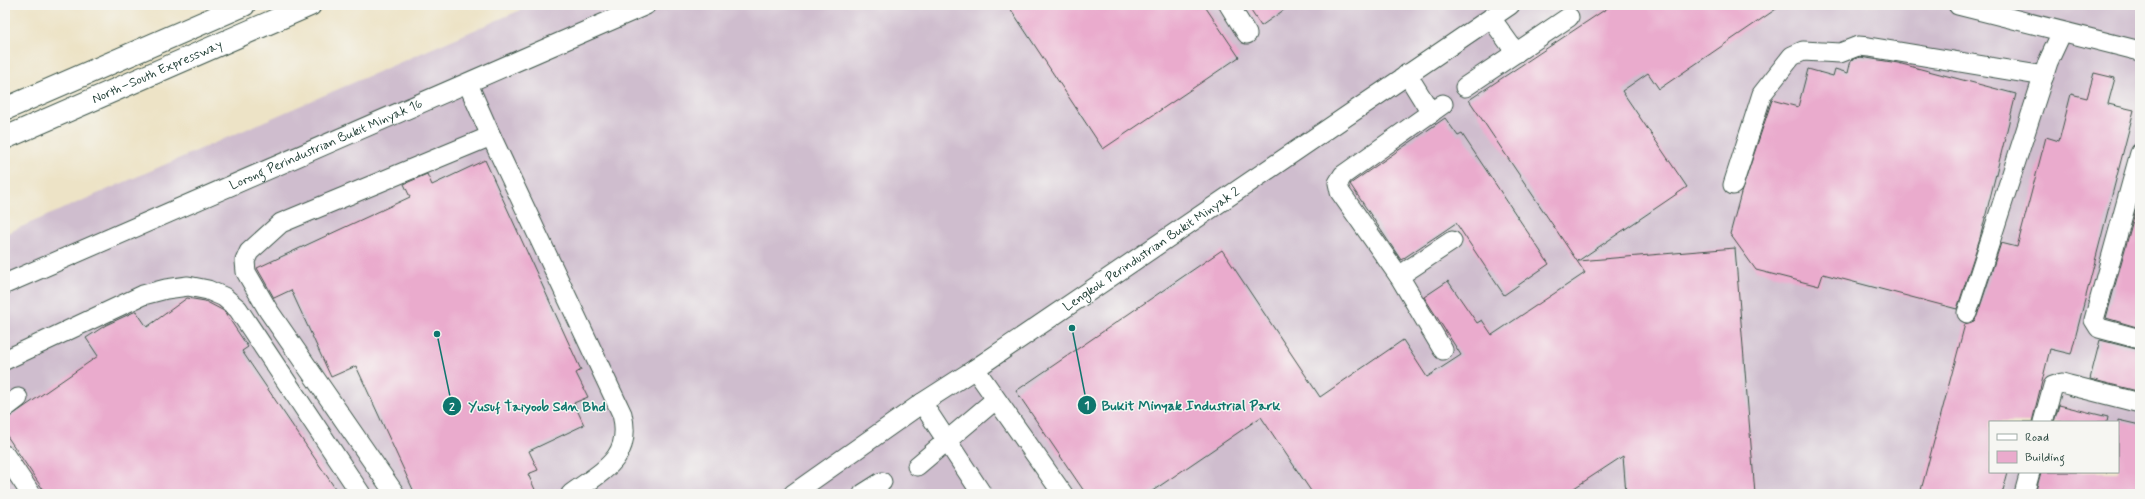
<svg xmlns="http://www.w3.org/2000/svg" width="2145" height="499" font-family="Mynerve,sans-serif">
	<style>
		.industrial { fill: #cfbdce; fill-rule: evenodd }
		.building { fill: #eaabcd }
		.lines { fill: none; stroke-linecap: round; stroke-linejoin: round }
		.minor-casing { stroke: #3e564a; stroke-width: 21 }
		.highway-casing { stroke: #3e564a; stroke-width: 24 }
		.minor { stroke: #fff; stroke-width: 19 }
		.highway { stroke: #fff; stroke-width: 22 }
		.labels { text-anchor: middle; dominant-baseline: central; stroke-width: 3; stroke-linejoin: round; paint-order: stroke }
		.street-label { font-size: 13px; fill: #1f3d34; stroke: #f6f6f2 }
		.leader { fill: none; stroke: #0f766e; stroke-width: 1.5 }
		.callout-dot { fill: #0f766e; stroke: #f6f6f2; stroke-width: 1.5 }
		.mark-label { font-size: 12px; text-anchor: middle; font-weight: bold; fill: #fff }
		.callout-label { font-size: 14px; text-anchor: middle; font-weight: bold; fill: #0f766e; stroke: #f6f6f2; stroke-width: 3; stroke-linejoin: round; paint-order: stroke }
	</style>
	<rect width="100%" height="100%" fill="#f6f6f2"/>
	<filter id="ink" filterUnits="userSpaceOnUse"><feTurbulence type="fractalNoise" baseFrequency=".025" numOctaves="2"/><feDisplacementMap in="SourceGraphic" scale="8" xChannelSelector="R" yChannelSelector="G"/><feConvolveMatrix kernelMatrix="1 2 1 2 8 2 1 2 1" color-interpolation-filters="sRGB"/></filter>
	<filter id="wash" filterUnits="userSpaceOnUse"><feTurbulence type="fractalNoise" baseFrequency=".012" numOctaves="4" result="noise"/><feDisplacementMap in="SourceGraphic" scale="16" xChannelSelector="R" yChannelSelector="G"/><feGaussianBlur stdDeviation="0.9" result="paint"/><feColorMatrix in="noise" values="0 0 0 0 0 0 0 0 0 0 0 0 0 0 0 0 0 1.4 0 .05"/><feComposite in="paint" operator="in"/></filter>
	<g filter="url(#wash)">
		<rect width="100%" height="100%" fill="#ede3c6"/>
		<!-- industrial -->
		<path class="industrial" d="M532,5H2140V494H5V234ZM1990,422H2118V472H1990Z"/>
		<g id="blocks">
			<!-- building -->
			<g class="building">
				<path d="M1008,5H1204L1239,57L1103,149Z"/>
				<path d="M1247,5H1291L1261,26Z"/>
				<path d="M1612,5H1782L1659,89L1648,73L1622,91L1687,187L1578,261L1735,248L1755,494H1626L1623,456L1565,494H1313L1261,417L1148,494H1086L1016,391L1222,250L1320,397L1403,340L1427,377L1461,355L1424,297L1448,281L1477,323L1482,320L1492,335L1585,273L1469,100Z"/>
				<path d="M1860,57L1898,63L2016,94L1980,238L1957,309L1823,274L1819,286L1756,270L1730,234L1741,193L1772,100L1798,107L1808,69L1833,76L1835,69L1848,73L1851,60Z"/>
				<path d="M2094,73L2115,78L2108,104L2134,110L2071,354L2050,349L2032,422H1990V472H2008L2002,494H1920L1965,324L1974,321L1977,316L2001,243L2017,247L2046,137L2059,141L2071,94L2087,98Z"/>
				<path d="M1445,118L1458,136L1462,134L1549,264L1504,295L1456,223L1401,260L1350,184Z"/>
				<path d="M485,160L581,370L576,373L588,397L574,403L584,425L529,451L538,470L528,474L537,494H415L356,366L331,377L291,290L274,298L257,268L410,197L404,184L427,174L432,185Z"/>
				<path d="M2138,202H2140V328L2106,318Z"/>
				<path d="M187,298L205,301L224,311L248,347L242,351L339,494H46L5,433V420L98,356L86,338L106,325L136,311L147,327Z"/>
				<path d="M2100,340L2140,350V381L2137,391L2090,379Z"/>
				<path d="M2059,405L2108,417L2107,422H2054Z"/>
				<path d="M2118,420L2140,425V494H2035L2041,472H2118Z"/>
			</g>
		</g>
	</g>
	<g filter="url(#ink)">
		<use href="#blocks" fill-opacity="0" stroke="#3e564a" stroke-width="1"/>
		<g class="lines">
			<defs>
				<g id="minor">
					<path d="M1229,5L1247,34"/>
					<path d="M1958,5L2140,51"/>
					<path d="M1491,18L1516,53"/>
					<path d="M1407,74L1431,113"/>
					<path d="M468,84L491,136L622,414C633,458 602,471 571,494"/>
					<path d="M1465,87L1569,17"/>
					<path d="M2140,153L2094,320L2099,328L2140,339"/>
					<path d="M1733,185L1762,94L1792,56L1803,51L1840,53L1858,46L1869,47L2044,76"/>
					<path d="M1399,276L1452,241"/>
					<path id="s1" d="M5,284L646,5"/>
					<path d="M1967,313L2048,62L2062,32"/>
					<path d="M1443,350L1399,276L1340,192L1338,183L1343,175L1443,104"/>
					<path d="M5,360L143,295L166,289L188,286L208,290L224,297L238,309L361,494"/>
					<path d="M975,369L1063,494"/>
					<path d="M922,403L982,494"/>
					<path d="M5,408L18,398"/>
					<path d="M2043,422L2053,386L2062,383L2069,385L2140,403"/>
					<path d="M5,455L31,494"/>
					<path d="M917,466L995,400"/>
					<path d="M395,494L268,310L246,272L245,261L249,252L281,223L491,136"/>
					<path id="s2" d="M793,494L922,403L975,369L1510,5"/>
					<path d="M863,494L882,482"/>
					<path d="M2024,494L2030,472"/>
				</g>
				<g id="highway">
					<path d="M5,109L244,5"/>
					<path id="s3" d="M5,138L310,5"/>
				</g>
			</defs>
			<!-- minor casing -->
			<use href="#minor" class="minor-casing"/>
			<!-- highway casing -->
			<use href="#highway" class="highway-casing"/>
			<!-- minor -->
			<use href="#minor" class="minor"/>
			<!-- highway -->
			<use href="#highway" class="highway"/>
		</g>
	</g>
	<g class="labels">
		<!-- street labels -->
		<g class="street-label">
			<text stroke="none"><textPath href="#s3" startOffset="166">North–South Expressway</textPath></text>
			<text stroke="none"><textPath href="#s1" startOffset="350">Lorong Perindustrian Bukit Minyak 16</textPath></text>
			<text stroke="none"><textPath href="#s2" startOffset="434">Lengkok Perindustrian Bukit Minyak 2</textPath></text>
		</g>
	</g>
	<!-- callouts -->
	<path class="leader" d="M1072 328L1087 405M437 334L452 406"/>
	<g class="callout-dot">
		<circle cx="1072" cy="328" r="4"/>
		<circle cx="437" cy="334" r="4"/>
		<circle cx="1087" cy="405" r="10"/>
		<circle cx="452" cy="406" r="10"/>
	</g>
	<g class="mark-label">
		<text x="1087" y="409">1</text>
		<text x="452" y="411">2</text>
	</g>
	<g class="callout-label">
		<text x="1191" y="410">Bukit Minyak Industrial Park</text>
		<text x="537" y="411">Yusuf Taiyoob Sdn Bhd</text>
	</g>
	<!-- margin -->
	<rect width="2145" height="499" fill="none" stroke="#f6f6f2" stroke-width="20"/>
	<!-- legend -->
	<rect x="1989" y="421" width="130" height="52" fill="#f6f6f2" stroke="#a0aca6"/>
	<rect x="1997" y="434" width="20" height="6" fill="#ffffff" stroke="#a0aca6"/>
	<text x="2025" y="441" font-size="12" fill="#1f3d34">Road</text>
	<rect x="1997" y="451" width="20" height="12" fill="#eaabcd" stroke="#a0aca6"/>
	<text x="2025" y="461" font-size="12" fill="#1f3d34">Building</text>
</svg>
